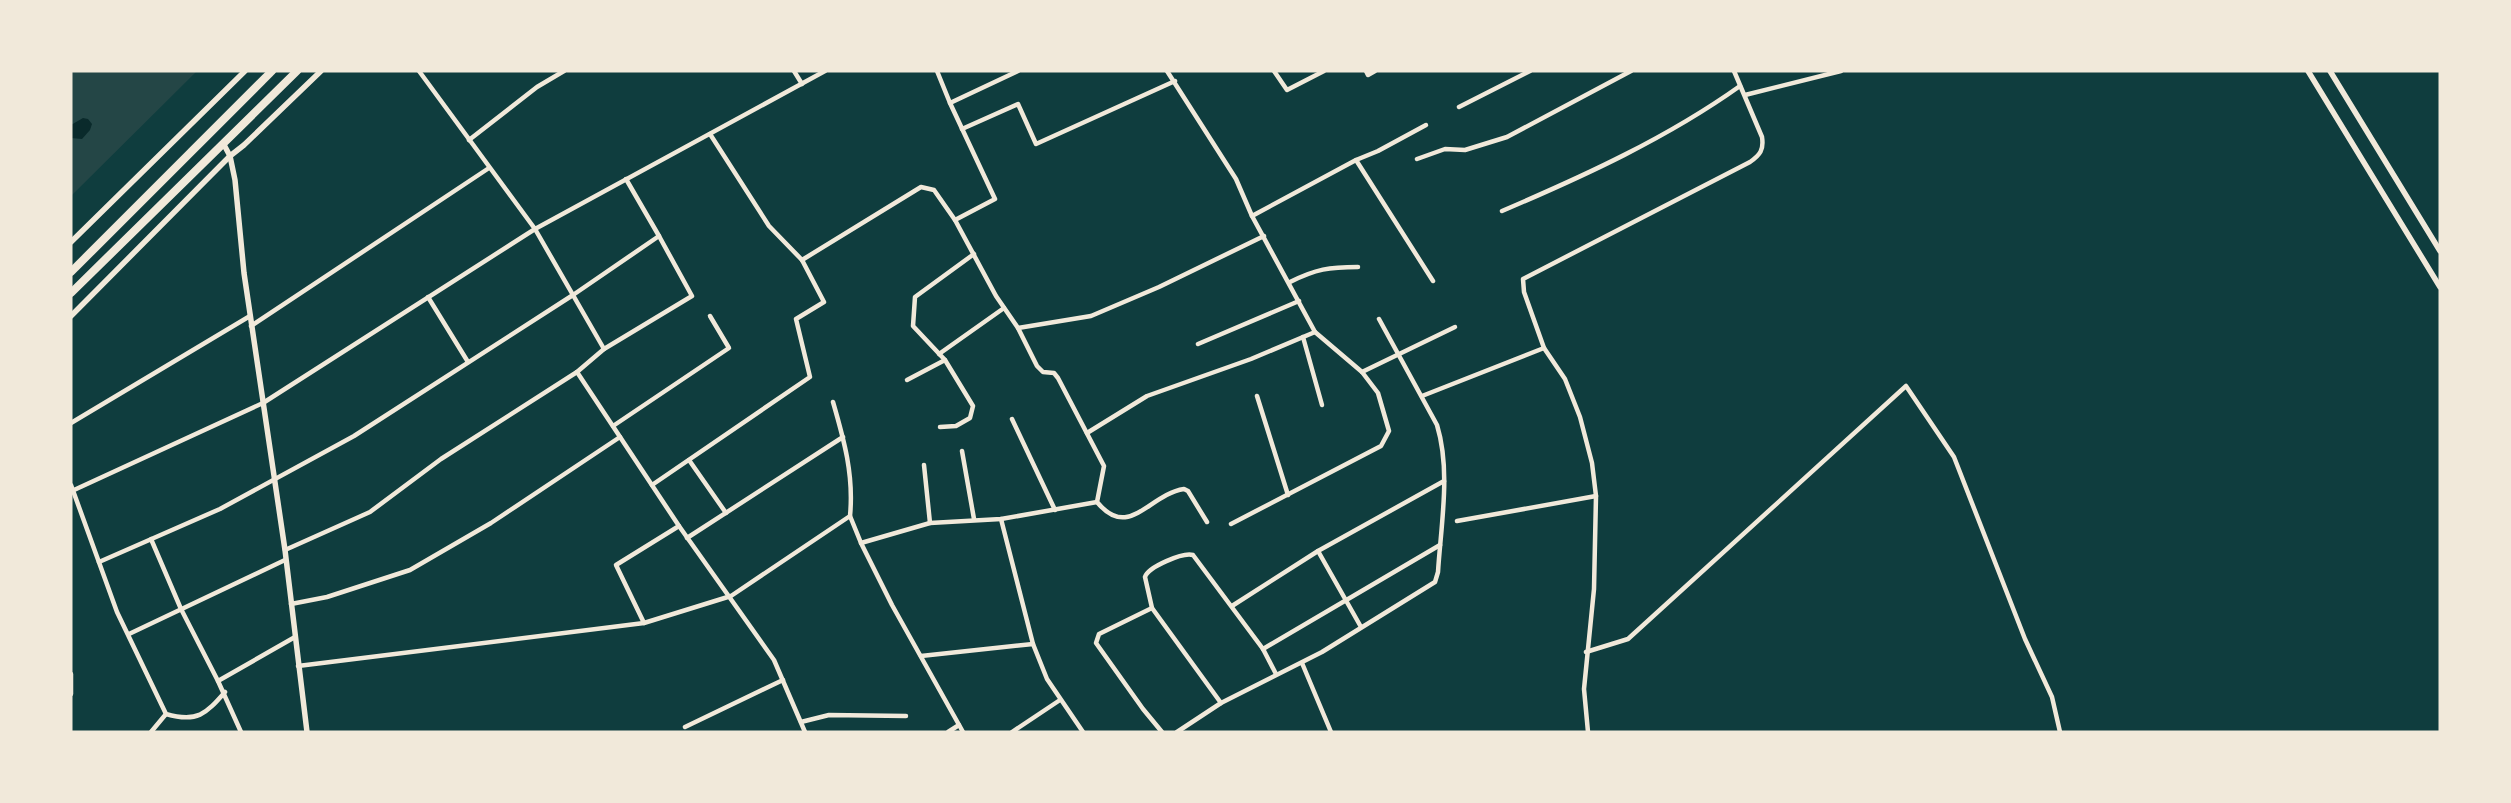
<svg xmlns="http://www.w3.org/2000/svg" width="2511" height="803" font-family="'Varela Round',sans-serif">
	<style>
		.green { fill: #244646 }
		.water { fill: #0a2a2b }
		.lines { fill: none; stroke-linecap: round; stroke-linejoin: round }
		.minor { stroke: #f1e9da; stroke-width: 4.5 }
		.tertiary { stroke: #f1e9da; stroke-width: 5.5 }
		.trunk { stroke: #f1e9da; stroke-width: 8 }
	</style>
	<rect width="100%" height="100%" fill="#0f3d3e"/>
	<!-- green -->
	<path class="green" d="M71,71H197L71,196Z"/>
	<!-- water -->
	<path class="water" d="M83,118L88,119L92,124L90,130L82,139L71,138V125Z"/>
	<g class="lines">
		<!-- minor -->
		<g class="minor">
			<path d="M419,71L535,229L825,71"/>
			<path d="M794,71L802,84"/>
			<path d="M937,71L950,103L1018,71"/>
			<path d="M1167,71L1236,179L1252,216L1315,332L1362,372L1378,393L1389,431L1381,446L1231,524"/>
			<path d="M1274,71L1287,90L1324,71"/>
			<path d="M1366,71L1368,75L1375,71"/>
			<path d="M1745,95L1841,71"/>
			<path d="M950,103L995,199L955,220L996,296L1018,328L1037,366L1043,372L1054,373L1058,378L1104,466L1097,502C1129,541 1149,494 1184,489L1188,491L1207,522"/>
			<path d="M1459,107L1530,71"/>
			<path d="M962,129L1018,104L1036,144L1175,81"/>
			<path d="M469,140L537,87L564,71"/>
			<path d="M1417,159L1445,149L1465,150L1507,137L1631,71"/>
			<path d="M1356,160L1378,151L1426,125"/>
			<path d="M1502,211C1584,176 1667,138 1740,86"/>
			<path d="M1252,216L1356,160L1433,281"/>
			<path d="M802,260L921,187L934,190L955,220"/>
			<path d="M1290,282C1316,269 1329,267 1358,267"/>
			<path d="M428,297L468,362"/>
			<path d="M251,326L489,168"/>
			<path d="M1018,328L1091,316L1159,287L1264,236"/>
			<path d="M1303,337L1322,405"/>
			<path d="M1198,344L1299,301"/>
			<path d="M604,349L692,296L659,236"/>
			<path d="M939,354L1004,308"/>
			<path d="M1362,372L1455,327"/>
			<path d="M907,380L945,360"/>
			<path d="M1257,396L1288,495"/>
			<path d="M1422,396L1544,348"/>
			<path d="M1012,419L1055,510"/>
			<path d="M71,423L250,316"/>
			<path d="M613,426L729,348L710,316"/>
			<path d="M940,427L956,426L970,418L973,406L945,360L913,326L915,297L974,254"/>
			<path d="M1087,433L1147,396L1251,359L1315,332"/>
			<path d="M962,451L974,519"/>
			<path d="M689,460L726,513"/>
			<path d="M924,465L930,523"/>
			<path d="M71,485L117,612L166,714C197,723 206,714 225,692"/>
			<path d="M652,485L810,377L796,319L824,302L802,260L769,226L710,134"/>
			<path d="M74,490L263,403L535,229L604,349L577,372L679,526L774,660L805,732"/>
			<path d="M850,516L861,543L892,605L963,732"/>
			<path d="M1001,519L1033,644L1047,679L1083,732"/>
			<path d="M1457,521L1596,496"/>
			<path d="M687,538L843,437"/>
			<path d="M151,539L181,609L218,681"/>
			<path d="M861,543L930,523L1001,519L1097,502"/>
			<path d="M285,550L370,512L441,459L577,372"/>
			<path d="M1318,551L1361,627"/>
			<path d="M99,562L220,509L354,436L573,295L659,236L626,179"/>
			<path d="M291,604L327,597L410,570L491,523L620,437"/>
			<path d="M1232,606L1318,551L1444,481"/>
			<path d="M1152,608L1099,634L1096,643L1143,709L1162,732"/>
			<path d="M644,623L616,565L679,526"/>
			<path d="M129,634L285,560"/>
			<path d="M1263,649L1440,545"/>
			<path d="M1586,652L1628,639L1906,386L1954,457L2025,639L2052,697L2060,732"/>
			<path d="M921,656L1033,644"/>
			<path d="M1302,663L1331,732"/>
			<path d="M298,666L644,623L731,596L850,516C854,475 844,440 833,402"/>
			<path d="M71,674V694"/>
			<path d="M1221,703L1152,608L1145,577C1148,567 1183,552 1193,555L1263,649L1276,674"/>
			<path d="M801,722L829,715L906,716"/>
			<path d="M685,727L783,680"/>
			<path d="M151,732L166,714"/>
			<path d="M241,732L218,681L295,637"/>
			<path d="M948,732L959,725"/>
			<path d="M1012,732L1060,700"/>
			<path d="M1177,732L1221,703L1322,652L1435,582L1438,572C1441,524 1451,471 1437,425L1379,319"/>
			<path d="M1588,732L1584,689L1594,589L1596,496L1592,463L1580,417L1565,379L1544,348L1524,292L1523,279L1750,162C1760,155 1764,150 1762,137L1734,71"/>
		</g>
		<!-- tertiary -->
		<g class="tertiary">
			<path d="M2308,71L2440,287"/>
			<path d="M2330,71L2440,251"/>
			<path d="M223,143L230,156L235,180L244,273L285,550L307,732"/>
			<path d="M71,242L245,71"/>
			<path d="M71,316L230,156L244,145L321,71"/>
		</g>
		<!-- trunk -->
		<g class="trunk">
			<path d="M71,272L272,71"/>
			<path d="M71,293L297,71"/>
		</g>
	</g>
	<!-- border -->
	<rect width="2511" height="803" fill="none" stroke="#f1e9da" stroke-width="145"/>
</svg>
